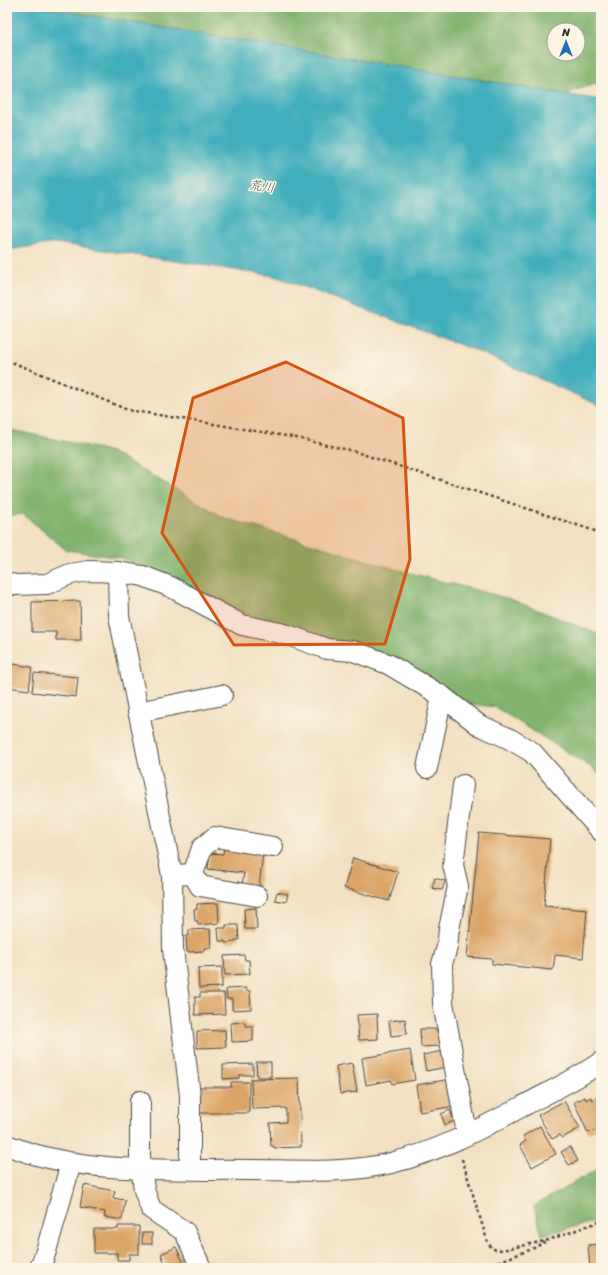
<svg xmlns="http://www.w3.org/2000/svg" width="608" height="1275" font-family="Sriracha,'Klee One',sans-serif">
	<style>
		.forest { fill: #82b36e; stroke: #566f4c; fill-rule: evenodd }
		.water { fill: #3faebb; stroke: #356c73 }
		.building { fill: #dba568 }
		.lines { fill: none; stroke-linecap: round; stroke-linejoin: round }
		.minor-casing { stroke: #494642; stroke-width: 22 }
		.path { stroke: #494642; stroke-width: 2.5; stroke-dasharray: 3 3; stroke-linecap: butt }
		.minor { stroke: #fff; stroke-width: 20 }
		.marked { fill: #d5540f; fill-opacity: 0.2; stroke: #d5540f; stroke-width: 3; stroke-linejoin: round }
		.labels { text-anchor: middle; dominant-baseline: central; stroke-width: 3; stroke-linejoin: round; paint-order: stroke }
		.water-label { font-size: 13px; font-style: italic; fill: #335f65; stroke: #fcf5e5 }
	</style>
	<rect width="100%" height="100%" fill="#fcf5e5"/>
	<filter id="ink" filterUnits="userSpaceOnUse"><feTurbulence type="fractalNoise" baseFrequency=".025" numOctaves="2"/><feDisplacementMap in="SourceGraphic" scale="8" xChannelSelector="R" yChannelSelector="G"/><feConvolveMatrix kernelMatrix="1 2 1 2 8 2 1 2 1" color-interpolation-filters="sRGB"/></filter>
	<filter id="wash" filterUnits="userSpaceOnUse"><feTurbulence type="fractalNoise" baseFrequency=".012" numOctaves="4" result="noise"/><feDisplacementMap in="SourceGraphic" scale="16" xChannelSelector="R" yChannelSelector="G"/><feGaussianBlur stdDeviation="0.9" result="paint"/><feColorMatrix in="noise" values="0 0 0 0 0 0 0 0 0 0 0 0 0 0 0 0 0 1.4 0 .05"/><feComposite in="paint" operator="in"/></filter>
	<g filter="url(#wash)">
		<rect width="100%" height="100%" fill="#f2e0c1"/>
		<!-- forest -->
		<g class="forest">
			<path d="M39,7H601V82L565,94ZM554,30H578V54H554Z"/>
			<path d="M7,429L109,451L225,518L399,570L510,599L601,635V776L591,767L495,707L471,704L377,652L254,618L215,599L122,558L66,550L23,514L7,516Z"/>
			<path d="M601,1167V1220L542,1235L534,1206Z"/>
		</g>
		<!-- water -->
		<path class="water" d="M7,7H39L601,100V406L477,351L274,276L56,243L7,250Z"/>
		<g id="blocks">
			<!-- building -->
			<g class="building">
				<path d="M80,601L81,640H56V632H32V602Z"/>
				<path d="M7,663L32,667L29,690L7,687Z"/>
				<path d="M34,673L78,677L76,697L32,692Z"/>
				<path d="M479,833L550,839L544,906L587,910L583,958L555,955L553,970L492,964V959L467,957Z"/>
				<path d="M224,845L263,853L259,887L242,885L244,873L208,869L210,853L223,854Z"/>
				<path d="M353,858L398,872L389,901L344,888Z"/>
				<path d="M435,878L445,881L442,890L432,888Z"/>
				<path d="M277,892L288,894L286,902L275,900Z"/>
				<path d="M218,903L219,923L198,925V921H195L194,909H197V904Z"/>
				<path d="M256,908L257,929H245L244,909Z"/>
				<path d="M226,925H238L239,940H235V942L225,943V941H219L218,928H226Z"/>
				<path d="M210,929L211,948H204V951L187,952L186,936H189V930Z"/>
				<path d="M244,955L245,960H249L250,974L225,975L224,956Z"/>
				<path d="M222,967V987L199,988L198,968Z"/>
				<path d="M246,988V991H250L251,1009L232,1010V999H227L226,989Z"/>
				<path d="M200,993H224L225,1014L195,1015V997H200Z"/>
				<path d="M377,1014L378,1039L359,1040L357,1015Z"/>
				<path d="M405,1019L407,1034L391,1036L389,1021Z"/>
				<path d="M245,1022V1026H253V1041L232,1042L231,1023Z"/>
				<path d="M420,1029H437V1032H442V1046L421,1047Z"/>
				<path d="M225,1030L226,1047L197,1048V1031Z"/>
				<path d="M410,1050L415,1080L392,1084L391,1080L366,1085L362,1058Z"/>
				<path d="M444,1051L447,1067L426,1071L423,1055Z"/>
				<path d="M256,1062H271V1077H257Z"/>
				<path d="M352,1063L357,1092L340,1094L336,1066Z"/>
				<path d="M253,1064V1075H239V1078L223,1079V1065Z"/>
				<path d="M299,1078L301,1147L274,1148V1146H271L270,1123L286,1122V1108L252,1109L251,1079Z"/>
				<path d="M451,1079L455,1106L420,1112L416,1085Z"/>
				<path d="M231,1082H249V1113H200L199,1087H231Z"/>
				<path d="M601,1096V1128L588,1133L574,1102L585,1097L586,1100L591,1097L592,1100Z"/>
				<path d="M564,1101L580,1128L562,1138L560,1135L552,1139L538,1115Z"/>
				<path d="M450,1110L454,1121L445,1125L441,1114Z"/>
				<path d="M540,1126L556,1154L532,1167L520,1145L526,1141L523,1136Z"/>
				<path d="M570,1147L578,1161L569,1165L561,1152Z"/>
				<path d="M84,1185L115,1191L113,1198L125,1200L122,1220L104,1217L105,1212L80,1207Z"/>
				<path d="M118,1226H139V1254H129V1260H117V1253H94V1229H118Z"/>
				<rect x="142" y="1233" width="10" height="11"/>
				<path d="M601,1244V1268H590L588,1245Z"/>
				<path d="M176,1247L186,1268H167L161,1254Z"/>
			</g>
		</g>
	</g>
	<g filter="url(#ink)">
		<use href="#blocks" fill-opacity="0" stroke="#494642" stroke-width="1"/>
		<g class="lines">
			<defs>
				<g id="minor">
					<path d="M118,572L119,616L172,875L173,949L190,1096V1169"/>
					<path d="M7,583L16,585L47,584L70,574L89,571L118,572L143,576L171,587L242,625L285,634L327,649L353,651L388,664L442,696L479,725L508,738L532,752L601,831"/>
					<path d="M138,712L222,695"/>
					<path d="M427,768L442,696"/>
					<path d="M463,785L453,865L458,886L449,929L447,947L442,964L443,1003L467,1134"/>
					<path d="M193,874L200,886L257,896"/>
					<path d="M172,875L193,874L202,848L215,837L273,847"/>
					<path d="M140,1101V1156L144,1190L151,1209L185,1232L201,1268"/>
					<path d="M7,1145C81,1175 172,1169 251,1170C297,1170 345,1174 391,1163C438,1152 482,1128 525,1105C551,1091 577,1079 601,1062"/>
					<path d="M40,1268L46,1251L71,1163"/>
				</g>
			</defs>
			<!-- minor casing -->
			<use href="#minor" class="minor-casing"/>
			<!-- path -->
			<g class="path">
				<path d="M7,360L128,410L292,437L353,451L601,533"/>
				<path d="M462,1159L487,1240L492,1249L502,1250L549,1240L601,1221"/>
				<path d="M482,1268L532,1249L545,1242"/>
			</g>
			<!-- minor -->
			<use href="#minor" class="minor"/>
		</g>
	</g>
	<!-- marked area -->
	<path class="marked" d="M286,362L403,418L410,559L385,644L234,645L162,533L193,398Z"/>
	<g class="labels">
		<!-- water labels -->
		<g class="water-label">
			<text transform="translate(262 186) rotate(8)">荒川</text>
		</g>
	</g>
	<!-- margin -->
	<rect width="608" height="1275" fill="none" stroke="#fcf5e5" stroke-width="24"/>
	<!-- north arrow -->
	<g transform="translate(566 42)"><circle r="19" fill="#fcf5e5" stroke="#a8a49b"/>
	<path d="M0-3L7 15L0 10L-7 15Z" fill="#1f6fb2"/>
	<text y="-6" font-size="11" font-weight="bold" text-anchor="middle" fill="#2b2b2b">N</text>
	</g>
</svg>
